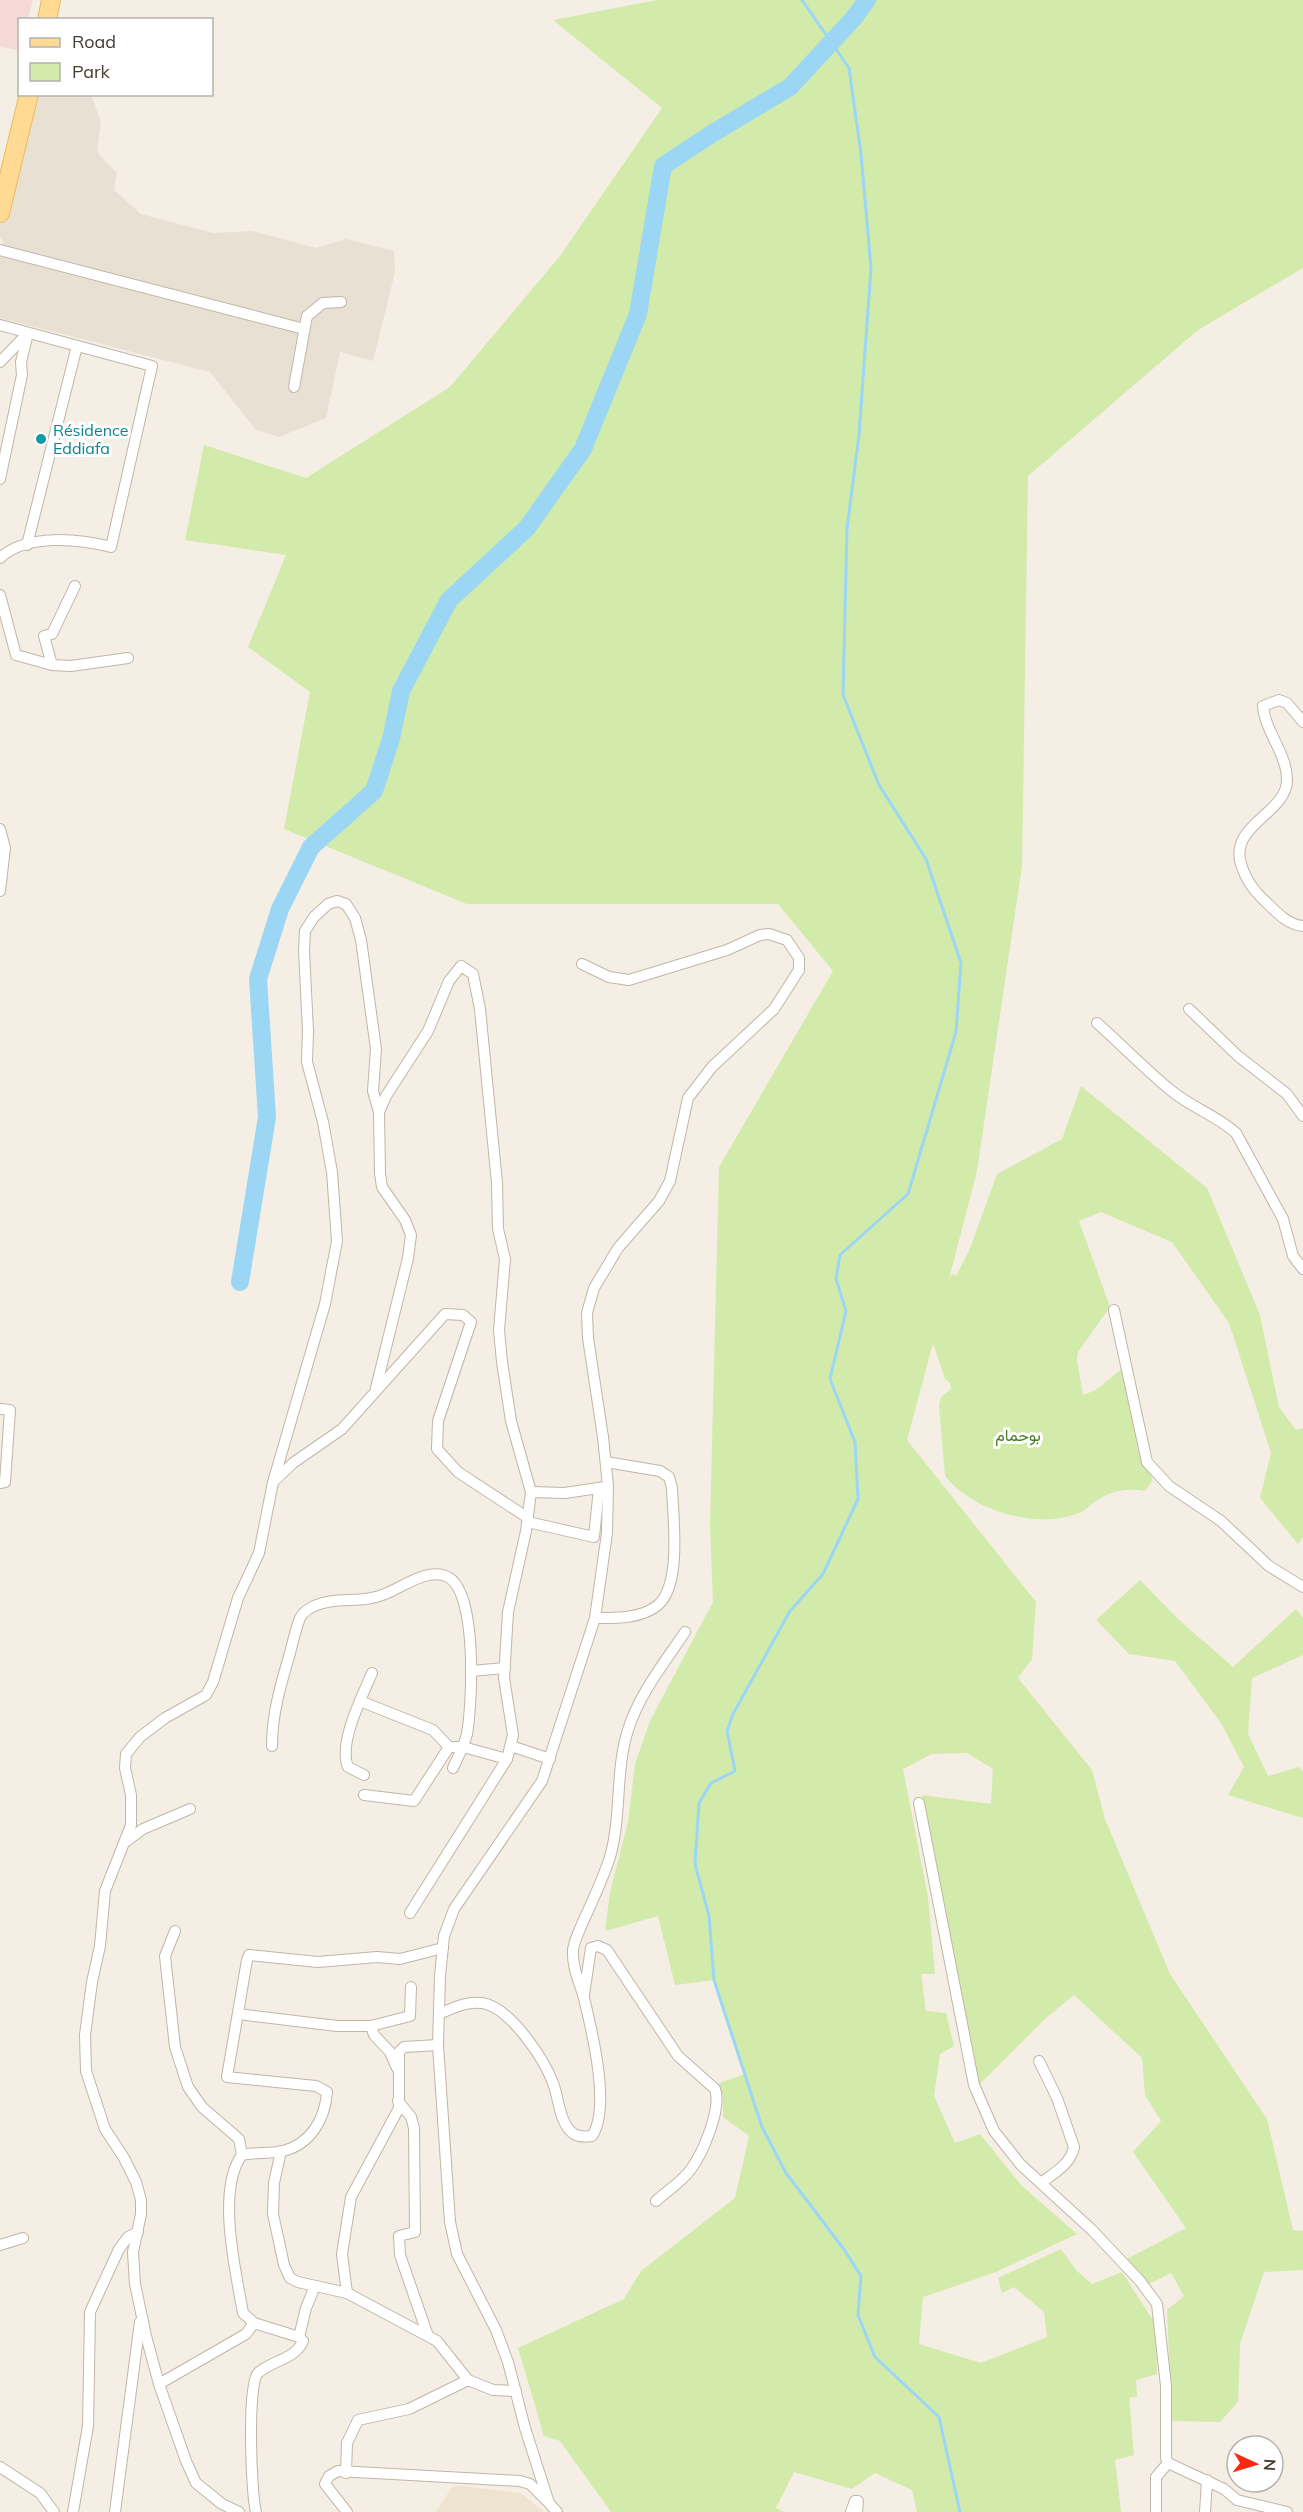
<svg xmlns="http://www.w3.org/2000/svg" width="1303" height="2512" font-family="Mulish,Vazirmatn,sans-serif">
	<style>
		.residential { fill: #e8e0d2 }
		.education { fill: #eee3ce }
		.medical { fill: #f5d9d7 }
		.green { fill: #d2ebaa }
		.lines { fill: none; stroke-linecap: round; stroke-linejoin: round }
		.stream { stroke: #9cd6f5; stroke-width: 3 }
		.river { stroke: #9cd6f5; stroke-width: 18 }
		.minor-casing { stroke: #c0b6a7; stroke-width: 12 }
		.primary-casing { stroke: #ecb85b; stroke-width: 20 }
		.minor { stroke: #fff; stroke-width: 10 }
		.primary { stroke: #ffda92; stroke-width: 18 }
		.culture-dot { fill: #0f9aa8; stroke: #fff; stroke-width: 2 }
		.labels { text-anchor: middle; dominant-baseline: central; stroke-width: 6; stroke-linejoin: round; paint-order: stroke }
		.culture-label { font-size: 16px; fill: #0d838f; stroke: #fff; text-anchor: start }
		.park-label { font-size: 16px; fill: #4a7c23; stroke: #fff }
	</style>
	<rect width="100%" height="100%" fill="#f4eee5"/>
	<!-- residential -->
	<path class="residential" d="M29,95H91L101,122L97,150L101,157L117,173L114,190L141,214L213,233L252,231L316,248L346,239L394,251L395,272L373,361L340,352L326,418L279,437L256,430L210,372L0,318V258L3,242L0,236V205Z"/>
	<!-- education -->
	<path class="education" d="M461,2486L521,2493L544,2512H436L452,2487Z"/>
	<!-- medical -->
	<path class="medical" d="M0,0H33L28,19L20,20L19,50L0,47Z"/>
	<!-- green -->
	<g class="green">
		<path d="M657,0H1303V268L1198,330L1028,476L1022,866L977,1171L949,1279L952,1274L956,1276L969,1251L997,1174L1062,1139L1081,1086L1207,1188L1260,1315L1279,1407L1296,1430L1303,1428V1537L1298,1544L1260,1498L1271,1453L1229,1323L1172,1242L1101,1212L1079,1221L1110,1307L1078,1352L1077,1360L1083,1395L1096,1390L1123,1368L1141,1453L1152,1478L1151,1483L1145,1491C1127,1488 1112,1490 1096,1501C1091,1504 1087,1509 1081,1512C1038,1531 973,1511 945,1476L939,1406L941,1397L951,1389L950,1383L945,1379L933,1343L907,1440L1036,1602L1032,1659L1018,1678L1092,1770L1105,1819L1170,1974L1267,2119L1293,2230L1303,2231V2270L1264,2272L1240,2344L1238,2402L1220,2422L1172,2421L1167,2310L1184,2296L1171,2273L1149,2284L1125,2260L1186,2228L1133,2152L1161,2121L1145,2095L1142,2058L1074,1995L1046,2018L979,2085L922,1795L991,1804L993,1769L967,1753L932,1754L903,1769L928,1897L935,1974H921L926,2011L946,2013L954,2046L940,2054L934,2096L955,2143L980,2134L1021,2185L1077,2234L996,2272L923,2297L919,2344L981,2363L1047,2337L1044,2312L1014,2287L1002,2293L998,2278L1061,2249L1076,2270L1092,2284L1122,2272L1156,2325L1157,2374L1136,2380L1137,2397L1129,2398L1134,2455L1115,2460L1121,2512H917L912,2490L875,2473L852,2489L794,2472L776,2508L784,2512H611L560,2441L544,2436L518,2348L624,2299L641,2271L735,2198L749,2136L723,2117V2097L719,2083L745,2074L714,1980L675,1985L658,1916L605,1931L610,1892L628,1822L635,1764L650,1721L713,1602L710,1525L719,1167L833,971L778,904H467L284,829L310,692L248,647L286,555L185,540L204,445L306,478L450,387L560,256L662,108L553,20Z"/>
		<path d="M1140,1580L1179,1620L1233,1667L1296,1609L1303,1618V1655L1252,1678L1248,1734L1268,1776L1299,1767L1303,1772V1818L1228,1795L1244,1767L1221,1723L1175,1661L1129,1654L1096,1620Z"/>
	</g>
	<g class="lines">
		<!-- stream -->
		<path class="stream" d="M802,0L849,68L861,154L871,268L859,435L847,529L843,695L879,785L926,859L961,963L956,1032L908,1194L840,1255L836,1279L846,1311L830,1379L855,1442L858,1499L823,1574L790,1611L733,1714L727,1731L735,1771L711,1783L699,1803L695,1864L709,1916L714,1980L762,2127L786,2173L843,2248L861,2276L858,2315L875,2357L939,2417L960,2512"/>
		<!-- river -->
		<path class="river" d="M240,1282L267,1117L258,979L280,909L311,847L374,791L391,739L401,691L449,600L527,528L583,449L638,314L663,166L713,133L790,87L853,19L867,0"/>
		<defs>
			<g id="minor">
				<path d="M0,250L304,329"/>
				<path d="M0,325L152,366L111,547C79,539 27,533 0,558"/>
				<path d="M0,362L27,334"/>
				<path d="M294,387L307,316L323,303L341,302"/>
				<path d="M0,479L22,375L21,362L28,333"/>
				<path d="M27,545L77,346"/>
				<path d="M0,595L16,655L52,665L71,666L128,658"/>
				<path d="M52,665L44,636L52,634L75,586"/>
				<path d="M1303,722L1287,703L1279,700L1263,706C1265,732 1287,753 1287,780C1287,813 1229,825 1241,864C1246,880 1253,890 1266,902C1276,912 1288,925 1303,926"/>
				<path d="M0,829L5,848L0,891"/>
				<path d="M1189,1009L1238,1056L1287,1094L1303,1116"/>
				<path d="M1097,1023C1123,1046 1147,1071 1173,1092C1193,1108 1217,1116 1236,1133L1283,1219L1293,1256L1303,1269"/>
				<path d="M1114,1310L1147,1462L1169,1486L1221,1521L1269,1566L1303,1587"/>
				<path d="M376,1388L408,1258L411,1235L405,1220L382,1187L380,1173L379,1112L386,1096L428,1031L449,981L461,966L473,974L480,1009L497,1183L498,1229L505,1259L499,1330L502,1362L511,1421L531,1492L526,1531L508,1612L504,1678L513,1735L507,1759L410,1913"/>
				<path d="M0,1409L10,1410L5,1482L0,1483"/>
				<path d="M274,1479L325,1304L337,1241L332,1172L323,1122L307,1062L308,1031L304,951L305,931L314,917L328,904L337,901L346,904L355,918L361,940L376,1049L373,1091L379,1112"/>
				<path d="M531,1492L565,1493L605,1487"/>
				<path d="M528,1522L594,1537L599,1488"/>
				<path d="M595,1618C615,1618 641,1619 658,1605C682,1584 673,1518 672,1488L669,1477L660,1471L606,1462"/>
				<path d="M471,1671L505,1668"/>
				<path d="M360,1701L433,1730L449,1747H463L507,1759"/>
				<path d="M272,1746C272,1713 281,1684 290,1653C293,1641 296,1628 300,1618C303,1612 308,1609 314,1606C336,1596 362,1604 385,1594C403,1587 428,1567 448,1577C478,1593 472,1705 467,1734C464,1746 458,1757 453,1768"/>
				<path d="M511,1746L550,1759"/>
				<path d="M364,1775L348,1767C338,1743 362,1697 372,1673"/>
				<path d="M364,1795L414,1801L449,1747"/>
				<path d="M919,1803L974,2085L994,2131L1021,2165L1092,2230L1140,2281L1157,2304L1166,2386V2458L1168,2463L1224,2489L1237,2500L1287,2512"/>
				<path d="M124,1843L143,1829L190,1809"/>
				<path d="M175,1931L165,1956L175,2047L188,2087L202,2107L239,2139L242,2155"/>
				<path d="M584,1994L591,1948L598,1946L607,1950L678,2056L715,2089C722,2108 703,2153 691,2169C683,2181 667,2191 656,2201"/>
				<path d="M238,2014L337,2026H371L374,2035L390,2052L397,2068"/>
				<path d="M439,2014C453,2008 466,2001 482,2003C510,2007 544,2059 553,2083C559,2098 559,2124 574,2134C579,2137 585,2137 592,2136C611,2108 592,2031 584,1998C579,1981 572,1967 573,1950C574,1941 579,1932 582,1924C592,1902 603,1879 610,1857C622,1815 615,1770 628,1730C639,1694 665,1662 685,1632"/>
				<path d="M371,2026L410,2016L411,1987"/>
				<path d="M1039,2061L1057,2098L1074,2147C1071,2164 1054,2173 1041,2183"/>
				<path d="M398,2101L411,2117L414,2128L415,2232L399,2236L400,2255L428,2336"/>
				<path d="M281,2151L274,2183L273,2214L284,2265L290,2278L298,2282L347,2293L437,2341L468,2380L493,2390L516,2391"/>
				<path d="M0,2245L23,2238"/>
				<path d="M347,2293L342,2254L351,2197L399,2108V2052L404,2047L438,2045"/>
				<path d="M299,2337L306,2308L315,2286"/>
				<path d="M159,2384L246,2334L254,2323"/>
				<path d="M0,2467L40,2493L54,2512"/>
				<path d="M346,2473L347,2443L358,2420L409,2409L468,2380"/>
				<path d="M73,2512L88,2426L90,2312L119,2249L128,2237L138,2232"/>
				<path d="M115,2512L140,2322"/>
				<path d="M239,2512L222,2504L196,2483L186,2461L159,2384L146,2336L135,2284L133,2252L141,2214V2200L136,2182L124,2158L105,2129L86,2071L85,2035L92,1982L100,1946L105,1891L131,1825V1795L125,1768L126,1754L140,1737L165,1718L206,1695L213,1682L238,1598L259,1553L273,1482L293,1463L342,1429L445,1314L463,1315L471,1322L438,1421L437,1449L458,1472L528,1518"/>
				<path d="M256,2512C251,2494 247,2384 258,2373C272,2360 295,2360 303,2341L299,2337L254,2323L243,2313C236,2273 216,2189 242,2155C255,2152 270,2154 283,2151C311,2144 325,2119 327,2092L316,2086L227,2077L247,1960L249,1955L318,1962L377,1957L400,1959L443,1948"/>
				<path d="M347,2512L325,2484L329,2476L338,2471L520,2481L530,2484L547,2501"/>
				<path d="M557,2512L549,2503L525,2428L508,2362L496,2330L457,2254L450,2222L438,2045L440,1976L444,1936L454,1909L542,1781L595,1618L607,1533L608,1486L603,1437L588,1338L587,1313L594,1288L618,1248L659,1201L670,1181L688,1098L712,1067L774,1009L799,970V958L787,940L769,934L760,935L727,950L629,980L609,977L582,964"/>
				<path d="M851,2512L855,2501H858L857,2512"/>
				<path d="M1156,2512V2477L1168,2463"/>
				<path d="M1205,2512L1207,2480"/>
			</g>
			<g id="primary">
				<path d="M47,20L51,0"/>
				<path d="M0,213L29,94"/>
			</g>
		</defs>
		<!-- minor casing -->
		<use href="#minor" class="minor-casing"/>
		<!-- primary casing -->
		<use href="#primary" class="primary-casing"/>
		<!-- minor -->
		<use href="#minor" class="minor"/>
		<!-- primary -->
		<use href="#primary" class="primary"/>
	</g>
	<!-- markers -->
	<circle class="culture-dot" cx="41" cy="439" r="6"/>
	<g class="labels">
		<!-- culture labels -->
		<g class="culture-label">
			<text x="53" y="430">Résidence<tspan x="53" dy="18">Eddiafa</tspan></text>
		</g>
		<!-- park labels -->
		<g class="park-label">
			<text x="1018" y="1435">بوحمام</text>
		</g>
	</g>
	<!-- legend -->
	<rect x="18" y="18" width="195" height="78" fill="#ffffff" stroke="#b5b2ae" stroke-width="1.5"/>
	<rect x="30" y="38" width="30" height="9" fill="#ffda92" stroke="#b5b2ae" stroke-width="1.5"/>
	<text x="72" y="48" font-size="18" fill="#463e34">Road</text>
	<rect x="30" y="63" width="30" height="18" fill="#d2ebaa" stroke="#b5b2ae" stroke-width="1.5"/>
	<text x="72" y="78" font-size="18" fill="#463e34">Park</text>
	<!-- north arrow -->
	<g transform="translate(1255 2464) rotate(94)"><circle r="28" fill="#ffffff" stroke="#b5b2ae" stroke-width="1.5"/>
	<path d="M0-4.5L10 22L0 15L-10 22Z" fill="#ff2710"/>
	<text y="-9" font-size="16" font-weight="bold" text-anchor="middle" fill="#463e34">N</text>
	</g>
</svg>
